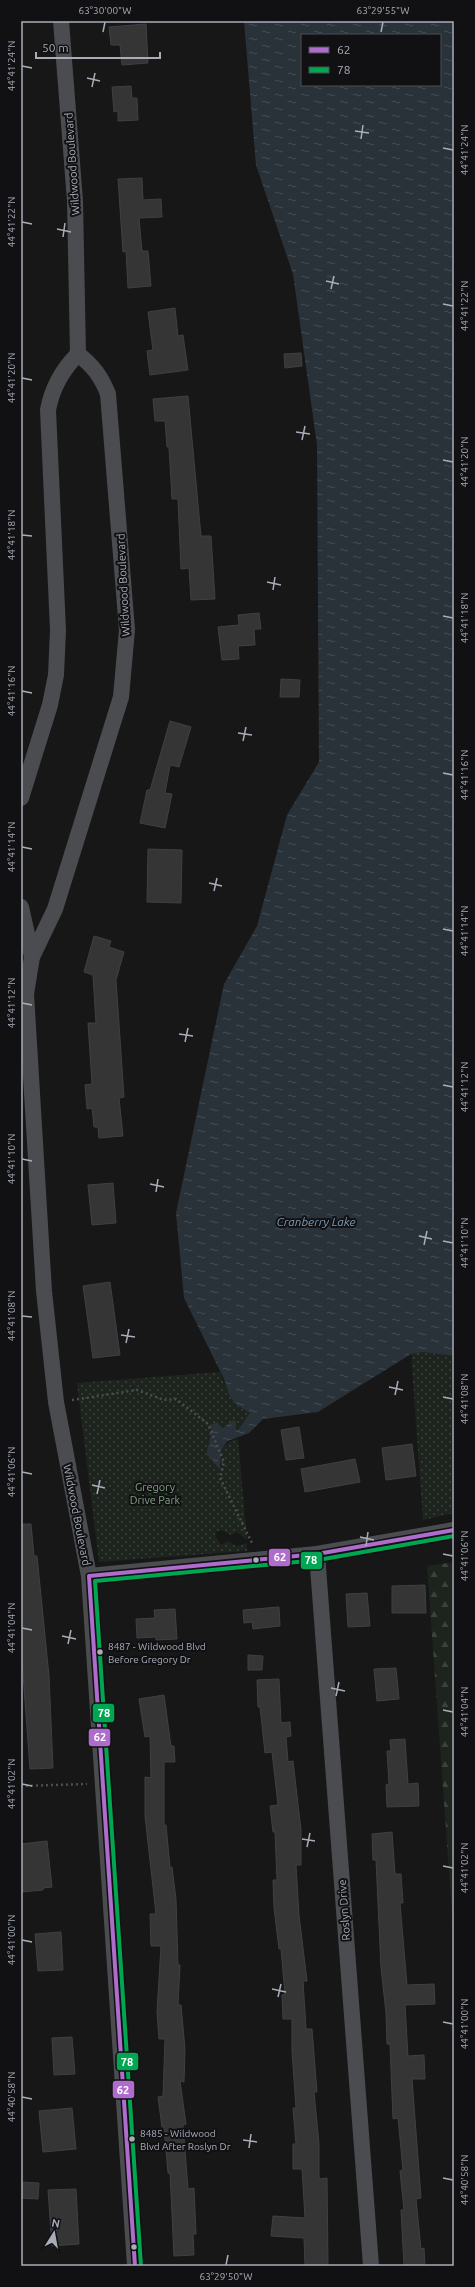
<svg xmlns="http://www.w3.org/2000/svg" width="475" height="2287" font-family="Ubuntu,sans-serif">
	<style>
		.grass { fill: url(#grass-dots) }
		.forest { fill: url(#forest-firs) }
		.water { fill: url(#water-ripples); fill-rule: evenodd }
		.building { fill: #353536; stroke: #3f4043 }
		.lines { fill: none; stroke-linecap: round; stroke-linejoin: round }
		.path { stroke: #4d4e52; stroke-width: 2.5; stroke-dasharray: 2 3; stroke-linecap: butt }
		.minor { stroke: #4b4c50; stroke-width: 16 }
		.bus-1-casing { stroke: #111113; stroke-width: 7 }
		.bus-2-casing { stroke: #111113; stroke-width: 7 }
		.bus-1 { stroke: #b06ccc; stroke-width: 4 }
		.bus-2 { stroke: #00a651; stroke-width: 4 }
		.ticks { fill: none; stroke: #a8adb8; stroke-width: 1.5 }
		.bus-dot { fill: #a8adb8; stroke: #111113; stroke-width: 1.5 }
		.labels { text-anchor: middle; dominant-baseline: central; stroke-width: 4; stroke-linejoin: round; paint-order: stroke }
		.bus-label { font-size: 10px; fill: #a8adb8; stroke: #111113; text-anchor: start }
		.street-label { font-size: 11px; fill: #a8adb8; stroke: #111113 }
		.park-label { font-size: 11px; fill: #7fa381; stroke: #111113 }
		.water-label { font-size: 12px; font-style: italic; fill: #7f9bb3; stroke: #111113 }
		.line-badge { stroke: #111113; stroke-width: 1.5 }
		.badge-label { font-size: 11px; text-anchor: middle; font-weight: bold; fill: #fff }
		.neatline { fill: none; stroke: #a8adb8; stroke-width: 1.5 }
		.ticks-label { font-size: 10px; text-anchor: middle; fill: #a8adb8 }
	</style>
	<defs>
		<pattern id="grass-dots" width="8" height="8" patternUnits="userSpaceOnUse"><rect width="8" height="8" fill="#1d241e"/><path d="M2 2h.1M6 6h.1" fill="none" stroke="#3b413d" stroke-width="1.8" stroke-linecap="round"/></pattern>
		<pattern id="forest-firs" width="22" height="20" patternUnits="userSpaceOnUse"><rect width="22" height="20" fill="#1d241e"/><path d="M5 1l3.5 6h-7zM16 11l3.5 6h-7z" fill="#3b413d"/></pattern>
		<pattern id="water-ripples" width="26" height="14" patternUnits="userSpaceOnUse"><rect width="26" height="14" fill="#2a3239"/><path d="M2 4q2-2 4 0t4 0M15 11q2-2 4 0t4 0" fill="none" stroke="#464d54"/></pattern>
	</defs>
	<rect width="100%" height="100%" fill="#171717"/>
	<!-- grass -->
	<g class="grass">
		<path d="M423,1352L454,1356V1513L423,1520L411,1354Z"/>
		<path d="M220,1372L229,1395L236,1404L250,1413L238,1430L232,1421L223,1428L219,1423L211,1427V1434L206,1455L213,1458L218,1469L221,1467C220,1450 221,1443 238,1439L247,1540L237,1532L231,1535L221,1530L216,1532L215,1535L221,1545L227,1541L237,1546L247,1543V1551L99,1562L77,1383Z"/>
	</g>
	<!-- forest -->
	<path class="forest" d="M454,1562V1942L427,1566Z"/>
	<!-- water -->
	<path class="water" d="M244,21H454V1356L423,1352L411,1354L318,1412L263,1419L249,1433L228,1441L225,1444L221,1451L220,1469C215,1467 215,1459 206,1455L211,1434V1425L217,1422L223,1428L233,1420L236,1422V1429L238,1430L250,1413L236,1404L229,1395L224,1379L184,1298L176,1213L224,984L257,926L287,815L319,762L317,445L293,274L256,165ZM302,35H440V85H302Z"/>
	<!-- building -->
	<g class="building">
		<path d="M146,24L148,63L122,65L120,45H111L109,27Z"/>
		<path d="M131,86L132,98H137L138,120L118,121V111L114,112L112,87Z"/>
		<path d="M142,178L143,200L161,199L162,217L139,218L142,251H148L151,286L128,288L126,251L123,252L118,179Z"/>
		<path d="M175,308L178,336L183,335L188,370L150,375L147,351L153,350L148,312Z"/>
		<path d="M301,353L302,366L285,368L284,354Z"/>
		<path d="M188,396L201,536H211L215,599L191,600L189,568L181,569L178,499H172L169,447H167L165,421H155L153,399Z"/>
		<path d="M259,613L261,629H254L255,645L238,646L239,659L222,660L218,627L239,625L238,615Z"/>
		<path d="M281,679L300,680L299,697H280Z"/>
		<path d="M170,721L191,727L179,767L170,765L165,793L172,794L165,828L140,823L147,790H150Z"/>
		<path d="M148,849L182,850L181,903L147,902Z"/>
		<path d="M94,936L111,941L109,947L124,952L116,980L124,1097L119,1098L123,1136L99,1138L98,1127H94L92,1108L87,1109L85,1085L92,1084L88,1023H96L93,975L84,972Z"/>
		<path d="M113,1183L116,1223L92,1225L88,1185Z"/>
		<path d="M110,1282L120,1355L93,1358L83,1286Z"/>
		<path d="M299,1427L304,1458L286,1460L281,1430Z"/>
		<path d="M412,1444L416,1476L386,1480L382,1448Z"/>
		<path d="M355,1459L360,1482L305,1492L301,1469Z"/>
		<path d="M21,1524H31L34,1556H37L49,1676L53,1768L30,1769L21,1647Z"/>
		<path d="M425,1585L426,1613H392V1586Z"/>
		<path d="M367,1593L370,1626L348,1627L346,1594Z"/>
		<path d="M279,1607L280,1626L253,1629L252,1622L244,1623L243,1610Z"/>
		<path d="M175,1609L177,1639L156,1640V1637L137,1638L136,1619L155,1618L154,1610Z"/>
		<path d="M248,1655L263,1656L262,1670H248Z"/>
		<path d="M396,1668L399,1699L377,1701L374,1669Z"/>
		<path d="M279,1679L281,1723L290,1722L291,1736L286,1737L288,1762L293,1761L301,1830V1865H296L299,1915L307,1981H303L306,2029H312L317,2092H314L319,2144V2179L327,2178L328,2266H305L304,2238L271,2236L273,2216L305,2218L302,2169H293V2144H296L293,2108H296L292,2051V2019H283L282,1995L285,1994L281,1949H279L274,1908L273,1880H277L275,1832H273L270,1806L278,1805L272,1752L265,1753L260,1707H258L257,1680Z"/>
		<path d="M164,1695L171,1746H174L175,1762H164V1825H166L170,1867H172L176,1899L178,1965H180L178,2005H181L185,2049L184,2082L180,2081L186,2124L183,2125L188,2189L194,2188L196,2234H193L194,2255L174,2256L170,2173H168L164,2127H162L158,2097L163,2096L165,2039H159L157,2012L161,1946H151L150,1914H156L145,1816V1777L151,1778L150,1736L145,1737L139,1699Z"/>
		<path d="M405,1739L408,1784L418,1783L419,1806L387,1807L386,1785L389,1784L387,1751H391L390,1740Z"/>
		<path d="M392,1832L395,1874H401L403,1903H400L407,1985L434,1984L435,2004L405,2005L408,2056L424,2055L425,2079H412L421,2198L416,2199L421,2249L424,2248L425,2266H404L401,2210H404L400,2171L403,2170L398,2118L393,2119L390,2044H387L386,2013L381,1968L376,1860H373L372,1834Z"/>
		<path d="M47,1841L52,1887L43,1888V1890L22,1892L21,1844Z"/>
		<path d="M61,1932L63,1970L38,1971L35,1934Z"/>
		<path d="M72,2037L75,2074L54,2075L52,2038Z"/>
		<path d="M72,2108L76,2149L43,2152L39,2111Z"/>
		<path d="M21,2182L39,2183L38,2199L21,2198Z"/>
		<path d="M76,2189L79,2244L52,2246L48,2190Z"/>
	</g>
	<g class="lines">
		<!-- path -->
		<g class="path">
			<path d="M72,1400L137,1390L164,1400L176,1399L208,1424L224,1462L220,1478L253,1545"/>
			<path d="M21,1786L87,1784"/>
		</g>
		<!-- minor -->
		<g class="minor">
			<path d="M78,354C93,366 101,376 108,394L127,630L121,697L55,909L32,957L26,994L44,1291L56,1402L89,1576L135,2266"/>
			<path d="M21,798L50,705L56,675L58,630L48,410C52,388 61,371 78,354L75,201L61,21"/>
			<path d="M21,907L32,957"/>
			<path d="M317,1554L371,2266"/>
			<path d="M89,1576L317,1554L454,1530"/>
		</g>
		<defs>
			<path id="bus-1" d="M135,2266L89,1576L317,1554L454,1530"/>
			<path id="bus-2" d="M141,2266L95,1581L318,1560L454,1536"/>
		</defs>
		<!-- bus-1 casing -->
		<use href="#bus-1" class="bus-1-casing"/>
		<!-- bus-2 casing -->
		<use href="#bus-2" class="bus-2-casing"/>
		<!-- bus-1 -->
		<use href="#bus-1" class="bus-1"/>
		<!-- bus-2 -->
		<use href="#bus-2" class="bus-2"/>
	</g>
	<!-- ticks -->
	<path class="ticks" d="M103,32L105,22M381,32L383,22M22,66L32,68M87,78L100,81M92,87L95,73M355,131L369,133M361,139L363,125M443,148L453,150M22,222L32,224M57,229L71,232M63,237L65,223M326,281L339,284M331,289L334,276M443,304L453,306M22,378L32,380M296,432L310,434M302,440L305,426M443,460L453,462M22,535L32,536M267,582L281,585M273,590L275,577M443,616L453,618M22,691L32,693M238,733L252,735M243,741L246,727M443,773L453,775M22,847L32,849M209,883L222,886M214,891L217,878M443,929L453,931M22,1003L32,1005M179,1034L193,1036M185,1042L188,1028M443,1085L453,1087M22,1159L32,1161M150,1184L164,1187M156,1192L158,1179M419,1236L432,1239M443,1241L453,1243M424,1245L427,1231M22,1316L32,1317M121,1335L135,1337M126,1343L129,1329M389,1387L403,1390M395,1395L398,1381M443,1397L453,1399M22,1472L32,1474M92,1485L105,1488M97,1494L100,1480M360,1537L374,1540M366,1546L368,1532M443,1554L453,1556M22,1628L32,1630M62,1636L76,1639M68,1644L71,1630M331,1688L345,1691M336,1696L339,1682M443,1710L453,1712M22,1784L32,1786M302,1839L315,1841M307,1847L310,1833M443,1866L453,1868M22,1940L32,1942M272,1989L286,1992M278,1997L281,1984M443,2022L453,2024M22,2097L32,2099M243,2140L257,2142M249,2148L251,2134M443,2178L453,2180M226,2265L228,2255"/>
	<!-- markers -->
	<g class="bus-dot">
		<circle cx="256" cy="1560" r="3.5"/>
		<circle cx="100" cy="1652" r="3.5"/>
		<circle cx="132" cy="2139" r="3.5"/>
		<circle cx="134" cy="2247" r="3.5"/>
	</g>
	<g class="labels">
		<!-- bus labels -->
		<g class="bus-label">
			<text x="108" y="1646">8487 - Wildwood Blvd<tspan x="108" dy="13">Before Gregory Dr</tspan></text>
			<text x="140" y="2133">8485 - Wildwood<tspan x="140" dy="13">Blvd After Roslyn Dr</tspan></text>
		</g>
		<!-- street labels -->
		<g class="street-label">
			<text transform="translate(72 164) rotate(-94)">Wildwood Boulevard</text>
			<text transform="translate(123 585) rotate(-93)">Wildwood Boulevard</text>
			<text transform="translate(77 1515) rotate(79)">Wildwood Boulevard</text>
			<text transform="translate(344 1910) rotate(-94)">Roslyn Drive</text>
		</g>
		<!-- park labels -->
		<g class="park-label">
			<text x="155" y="1487">Gregory<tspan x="155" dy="13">Drive Park</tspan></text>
		</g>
		<!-- water labels -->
		<g class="water-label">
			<text x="316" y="1221">Cranberry Lake</text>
		</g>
	</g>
	<g class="line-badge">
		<rect x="268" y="1548" width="23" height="19" rx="4" fill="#b06ccc"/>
		<rect x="300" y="1551" width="23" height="19" rx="4" fill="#00a651"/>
		<rect x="92" y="1703" width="23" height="20" rx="4" fill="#00a651"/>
		<rect x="88" y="1728" width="23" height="19" rx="4" fill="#b06ccc"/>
		<rect x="116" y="2052" width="23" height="19" rx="4" fill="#00a651"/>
		<rect x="112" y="2080" width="23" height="19" rx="4" fill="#b06ccc"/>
	</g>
	<g class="badge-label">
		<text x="280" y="1561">62</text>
		<text x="311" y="1564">78</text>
		<text x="104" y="1717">78</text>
		<text x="100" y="1741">62</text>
		<text x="127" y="2066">78</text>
		<text x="123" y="2094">62</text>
	</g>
	<!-- border -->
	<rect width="475" height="2287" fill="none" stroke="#111113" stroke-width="44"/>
	<!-- legend -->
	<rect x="301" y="34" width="140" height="52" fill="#111113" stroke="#4d4f55"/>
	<rect x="309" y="47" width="20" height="6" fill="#b06ccc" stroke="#4d4f55"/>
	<text x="337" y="54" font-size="12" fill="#a8adb8">62</text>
	<rect x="309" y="67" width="20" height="6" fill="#00a651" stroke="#4d4f55"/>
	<text x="337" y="74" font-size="12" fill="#a8adb8">78</text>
	<!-- north arrow -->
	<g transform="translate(54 2233) rotate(11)" stroke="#111113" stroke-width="3" paint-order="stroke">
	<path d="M0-3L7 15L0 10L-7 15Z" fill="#a8adb8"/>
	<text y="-6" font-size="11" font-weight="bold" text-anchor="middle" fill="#a8adb8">N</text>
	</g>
	<!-- scale -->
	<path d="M36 52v6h124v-6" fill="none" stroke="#a8adb8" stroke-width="2"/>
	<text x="42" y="52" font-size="12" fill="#a8adb8" stroke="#111113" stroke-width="3" paint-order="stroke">50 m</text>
	<rect x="22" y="22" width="431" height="2243" class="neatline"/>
	<g class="ticks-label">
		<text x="105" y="14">63°30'00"W</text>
		<text x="383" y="14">63°29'55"W</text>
		<text transform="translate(11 66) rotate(-90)" y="4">44°41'24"N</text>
		<text transform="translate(464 150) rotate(-90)" y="4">44°41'24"N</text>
		<text transform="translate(11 222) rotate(-90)" y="4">44°41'22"N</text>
		<text transform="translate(464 306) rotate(-90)" y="4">44°41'22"N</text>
		<text transform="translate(11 378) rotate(-90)" y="4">44°41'20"N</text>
		<text transform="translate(464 462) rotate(-90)" y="4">44°41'20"N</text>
		<text transform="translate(11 535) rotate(-90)" y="4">44°41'18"N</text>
		<text transform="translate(464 618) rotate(-90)" y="4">44°41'18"N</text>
		<text transform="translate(11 691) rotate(-90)" y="4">44°41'16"N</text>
		<text transform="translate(464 775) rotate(-90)" y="4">44°41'16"N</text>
		<text transform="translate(11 847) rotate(-90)" y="4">44°41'14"N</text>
		<text transform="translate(464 931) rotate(-90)" y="4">44°41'14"N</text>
		<text transform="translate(11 1003) rotate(-90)" y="4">44°41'12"N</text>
		<text transform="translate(464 1087) rotate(-90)" y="4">44°41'12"N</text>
		<text transform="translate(11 1159) rotate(-90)" y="4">44°41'10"N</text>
		<text transform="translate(464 1243) rotate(-90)" y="4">44°41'10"N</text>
		<text transform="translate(11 1316) rotate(-90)" y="4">44°41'08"N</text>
		<text transform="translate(464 1399) rotate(-90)" y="4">44°41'08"N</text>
		<text transform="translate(11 1472) rotate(-90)" y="4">44°41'06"N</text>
		<text transform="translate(464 1556) rotate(-90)" y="4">44°41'06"N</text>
		<text transform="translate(11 1628) rotate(-90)" y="4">44°41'04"N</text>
		<text transform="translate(464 1712) rotate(-90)" y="4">44°41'04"N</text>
		<text transform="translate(11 1784) rotate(-90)" y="4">44°41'02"N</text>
		<text transform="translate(464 1868) rotate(-90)" y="4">44°41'02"N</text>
		<text transform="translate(11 1940) rotate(-90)" y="4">44°41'00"N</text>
		<text transform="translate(464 2024) rotate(-90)" y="4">44°41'00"N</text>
		<text transform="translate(11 2097) rotate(-90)" y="4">44°40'58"N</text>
		<text transform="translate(464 2180) rotate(-90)" y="4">44°40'58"N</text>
		<text x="226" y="2280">63°29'50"W</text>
	</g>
</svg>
